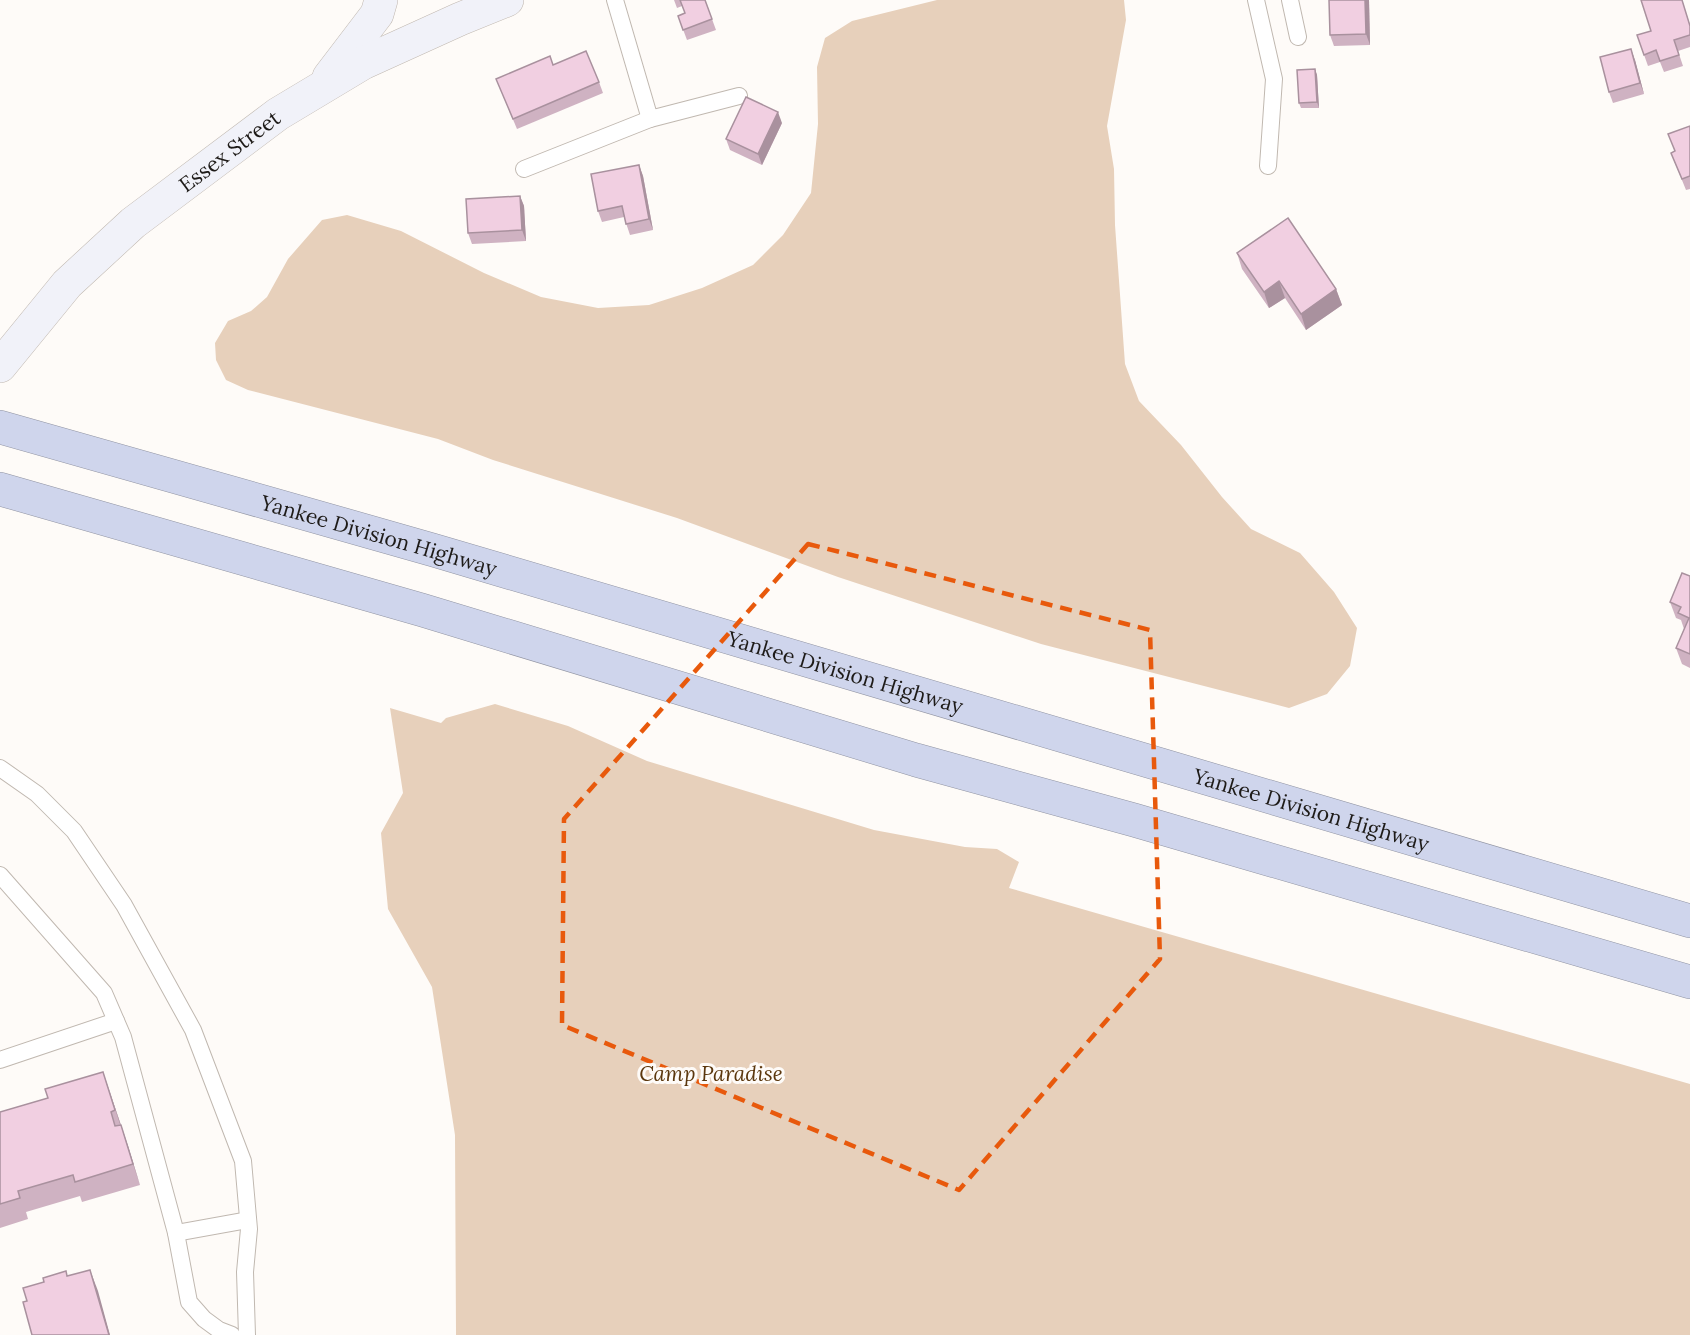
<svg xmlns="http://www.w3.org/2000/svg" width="1690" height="1335" font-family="Lora,serif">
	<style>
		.green { fill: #e7d0bb }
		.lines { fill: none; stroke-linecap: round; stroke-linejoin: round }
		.service-casing { stroke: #c0b8b0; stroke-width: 18 }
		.secondary-casing { stroke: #c0b8b0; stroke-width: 34 }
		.motorway-casing { stroke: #9194a2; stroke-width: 34 }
		.service { stroke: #fff; stroke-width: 16 }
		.secondary { stroke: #f1f2f9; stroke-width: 33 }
		.motorway { stroke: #cfd5ec; stroke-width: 33 }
		.wall { fill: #cfb2c2 }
		.shaded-wall { fill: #a9919e }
		.building { fill: #f1cfe1; stroke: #a9919e; stroke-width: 1.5 }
		.marked { fill: none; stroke: #e8590c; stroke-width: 4.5; stroke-dasharray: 12 8; stroke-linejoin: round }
		.labels { text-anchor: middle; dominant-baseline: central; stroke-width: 6; stroke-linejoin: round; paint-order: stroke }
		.street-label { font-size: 21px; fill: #1e1b18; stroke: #fefbf8 }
		.park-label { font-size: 21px; font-style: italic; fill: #5b370d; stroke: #fefbf8 }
	</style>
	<rect width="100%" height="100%" fill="#fefbf8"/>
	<!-- green -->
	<g class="green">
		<path d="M937,0H1124L1126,20L1107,126L1114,169L1115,225L1125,364L1139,401L1181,445L1222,497L1251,529L1300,553L1334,592L1357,628L1350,666L1327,694L1289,708L1041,644L838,577L677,518L493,460L438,439L248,390L226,380L216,360L215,343L228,321L251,311L267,297L288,259L322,220L347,215L401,231L484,273L541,297L598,308L649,305L702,288L753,265L783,235L811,193L818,124L817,67L825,38L852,21Z"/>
		<path d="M495,704L568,726L647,761L874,830L965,847L997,849L1019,862L1009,888L1690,1084V1335H456L455,1135L432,987L388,909L381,833L403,793L390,708L441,723L446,718Z"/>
	</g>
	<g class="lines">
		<defs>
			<g id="service">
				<path d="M615,0L650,119L739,96"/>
				<path d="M1256,0L1274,79L1268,166"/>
				<path d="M1290,0L1298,37"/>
				<path d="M524,169L650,119"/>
				<path d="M0,768L37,794L74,831L124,905L193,1030L243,1161L249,1229L245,1272L247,1335"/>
				<path d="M0,875L104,993L123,1037L176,1233L189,1302L204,1319L219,1330L232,1335"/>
				<path d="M0,1060L116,1021"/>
				<path d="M176,1233L248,1220"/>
			</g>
			<g id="secondary">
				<path d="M329,77L377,14L381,0"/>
				<path id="s1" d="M0,366L67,284L133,223L278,114L363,63L460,19L507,0"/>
			</g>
			<g id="motorway">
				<path id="s2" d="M0,427L433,550L1690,921"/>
				<path d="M0,489L422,610L916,760L1134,820L1690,982"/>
			</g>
		</defs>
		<!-- service casing -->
		<use href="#service" class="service-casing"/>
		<!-- secondary casing -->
		<use href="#secondary" class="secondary-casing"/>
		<!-- motorway casing -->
		<use href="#motorway" class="motorway-casing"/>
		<!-- service -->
		<use href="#service" class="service"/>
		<!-- secondary -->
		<use href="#secondary" class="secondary"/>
		<!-- motorway -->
		<use href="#motorway" class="motorway"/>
	</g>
	<!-- wall -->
	<g class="wall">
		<path d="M674,0H705L716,30L687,40L678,16L685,13L682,6L677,8Z"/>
		<path d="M1329,0H1369L1370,45L1334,46L1330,35Z"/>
		<path d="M1641,0H1682L1690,25V47L1678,51L1683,66L1664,72L1660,62L1648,66L1637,35L1651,31Z"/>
		<path d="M1635,60L1644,94L1613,103L1609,92Z"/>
		<path d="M553,65L599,82L603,93L517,129L496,79Z"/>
		<path d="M1315,69L1317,75L1319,108H1301L1299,103Z"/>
		<path d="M782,123L762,165L730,150L726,139Z"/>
		<path d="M1690,126V189L1686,190L1671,153L1675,152Z"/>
		<path d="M639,165L643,176L653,230L630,235L624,217L602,222L598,211Z"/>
		<path d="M520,196L524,206L526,241L472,244L468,233Z"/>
		<path d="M1237,253L1336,289L1342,305L1306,330L1285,298L1269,308L1242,269Z"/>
		<path d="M1690,576V668L1682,664L1676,648L1684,629L1681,620L1676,618L1670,602Z"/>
		<path d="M103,1072L128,1146L140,1185L82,1202L80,1196L26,1212L28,1219L0,1228V1112L48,1098Z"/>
	</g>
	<!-- shaded-wall -->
	<g class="shaded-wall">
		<path d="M1365,0H1369L1370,45L1366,34Z"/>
		<path d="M1631,49L1635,60L1644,94L1640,83Z"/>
		<path d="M1315,69L1317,75L1319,108L1317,102Z"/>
		<path d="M778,112L782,123L762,165L758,154Z"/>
		<path d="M639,165L643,176L653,230L649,219Z"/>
		<path d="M520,196L524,206L526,241L522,230Z"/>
		<path d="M1279,281L1285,298L1269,308L1264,292Z"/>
		<path d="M1336,289L1342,305L1306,330L1301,314Z"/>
		<path d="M103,1072L128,1146L140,1185L133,1164Z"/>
		<path d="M90,1270L98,1291L110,1335H109Z"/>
	</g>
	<!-- building -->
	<g class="building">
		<path d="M680,0H705L712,19L683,30L678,16L685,13Z"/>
		<path d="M1329,0H1365L1366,34L1330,35Z"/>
		<path d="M1641,0H1682L1690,26V35L1674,40L1679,55L1660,61L1656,50L1644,55L1637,35L1651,31Z"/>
		<path d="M1631,49L1640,83L1609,92L1600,57Z"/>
		<path d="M586,51L599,82L513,119L496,79L550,56L553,65Z"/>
		<path d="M1315,69L1317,102L1299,103L1297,70Z"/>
		<path d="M746,97L778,112L758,154L726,139Z"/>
		<path d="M1690,126V176L1682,179L1671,153L1675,151L1668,134Z"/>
		<path d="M639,165L649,219L626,224L622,206L598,211L591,174Z"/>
		<path d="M520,196L522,230L468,233L466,199Z"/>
		<path d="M1288,218L1336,289L1301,314L1279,281L1264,292L1237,253Z"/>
		<path d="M1682,573L1690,576V654L1676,648L1689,618L1678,613L1681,607L1670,602Z"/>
		<path d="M103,1072L115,1110L111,1112L115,1126L121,1125L133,1164L75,1182L73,1175L18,1191L20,1198L0,1204V1112L48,1098L45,1089Z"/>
		<path d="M90,1270L109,1335H32L23,1302L27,1301L23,1288L44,1282L43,1278L66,1271L67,1276Z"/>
	</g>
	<!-- marked area -->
	<path class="marked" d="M808,544L1150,630L1160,959L959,1190L562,1025L564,819Z"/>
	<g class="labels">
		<!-- street labels -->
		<g class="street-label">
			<text stroke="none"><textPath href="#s1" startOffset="316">Essex Street</textPath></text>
			<text stroke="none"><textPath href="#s2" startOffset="394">Yankee Division Highway</textPath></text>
			<text stroke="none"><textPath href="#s2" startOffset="880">Yankee Division Highway</textPath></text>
			<text stroke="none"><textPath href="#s2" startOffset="1366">Yankee Division Highway</textPath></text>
		</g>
		<!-- park labels -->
		<g class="park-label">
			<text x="711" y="1073">Camp Paradise</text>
		</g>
	</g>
</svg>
